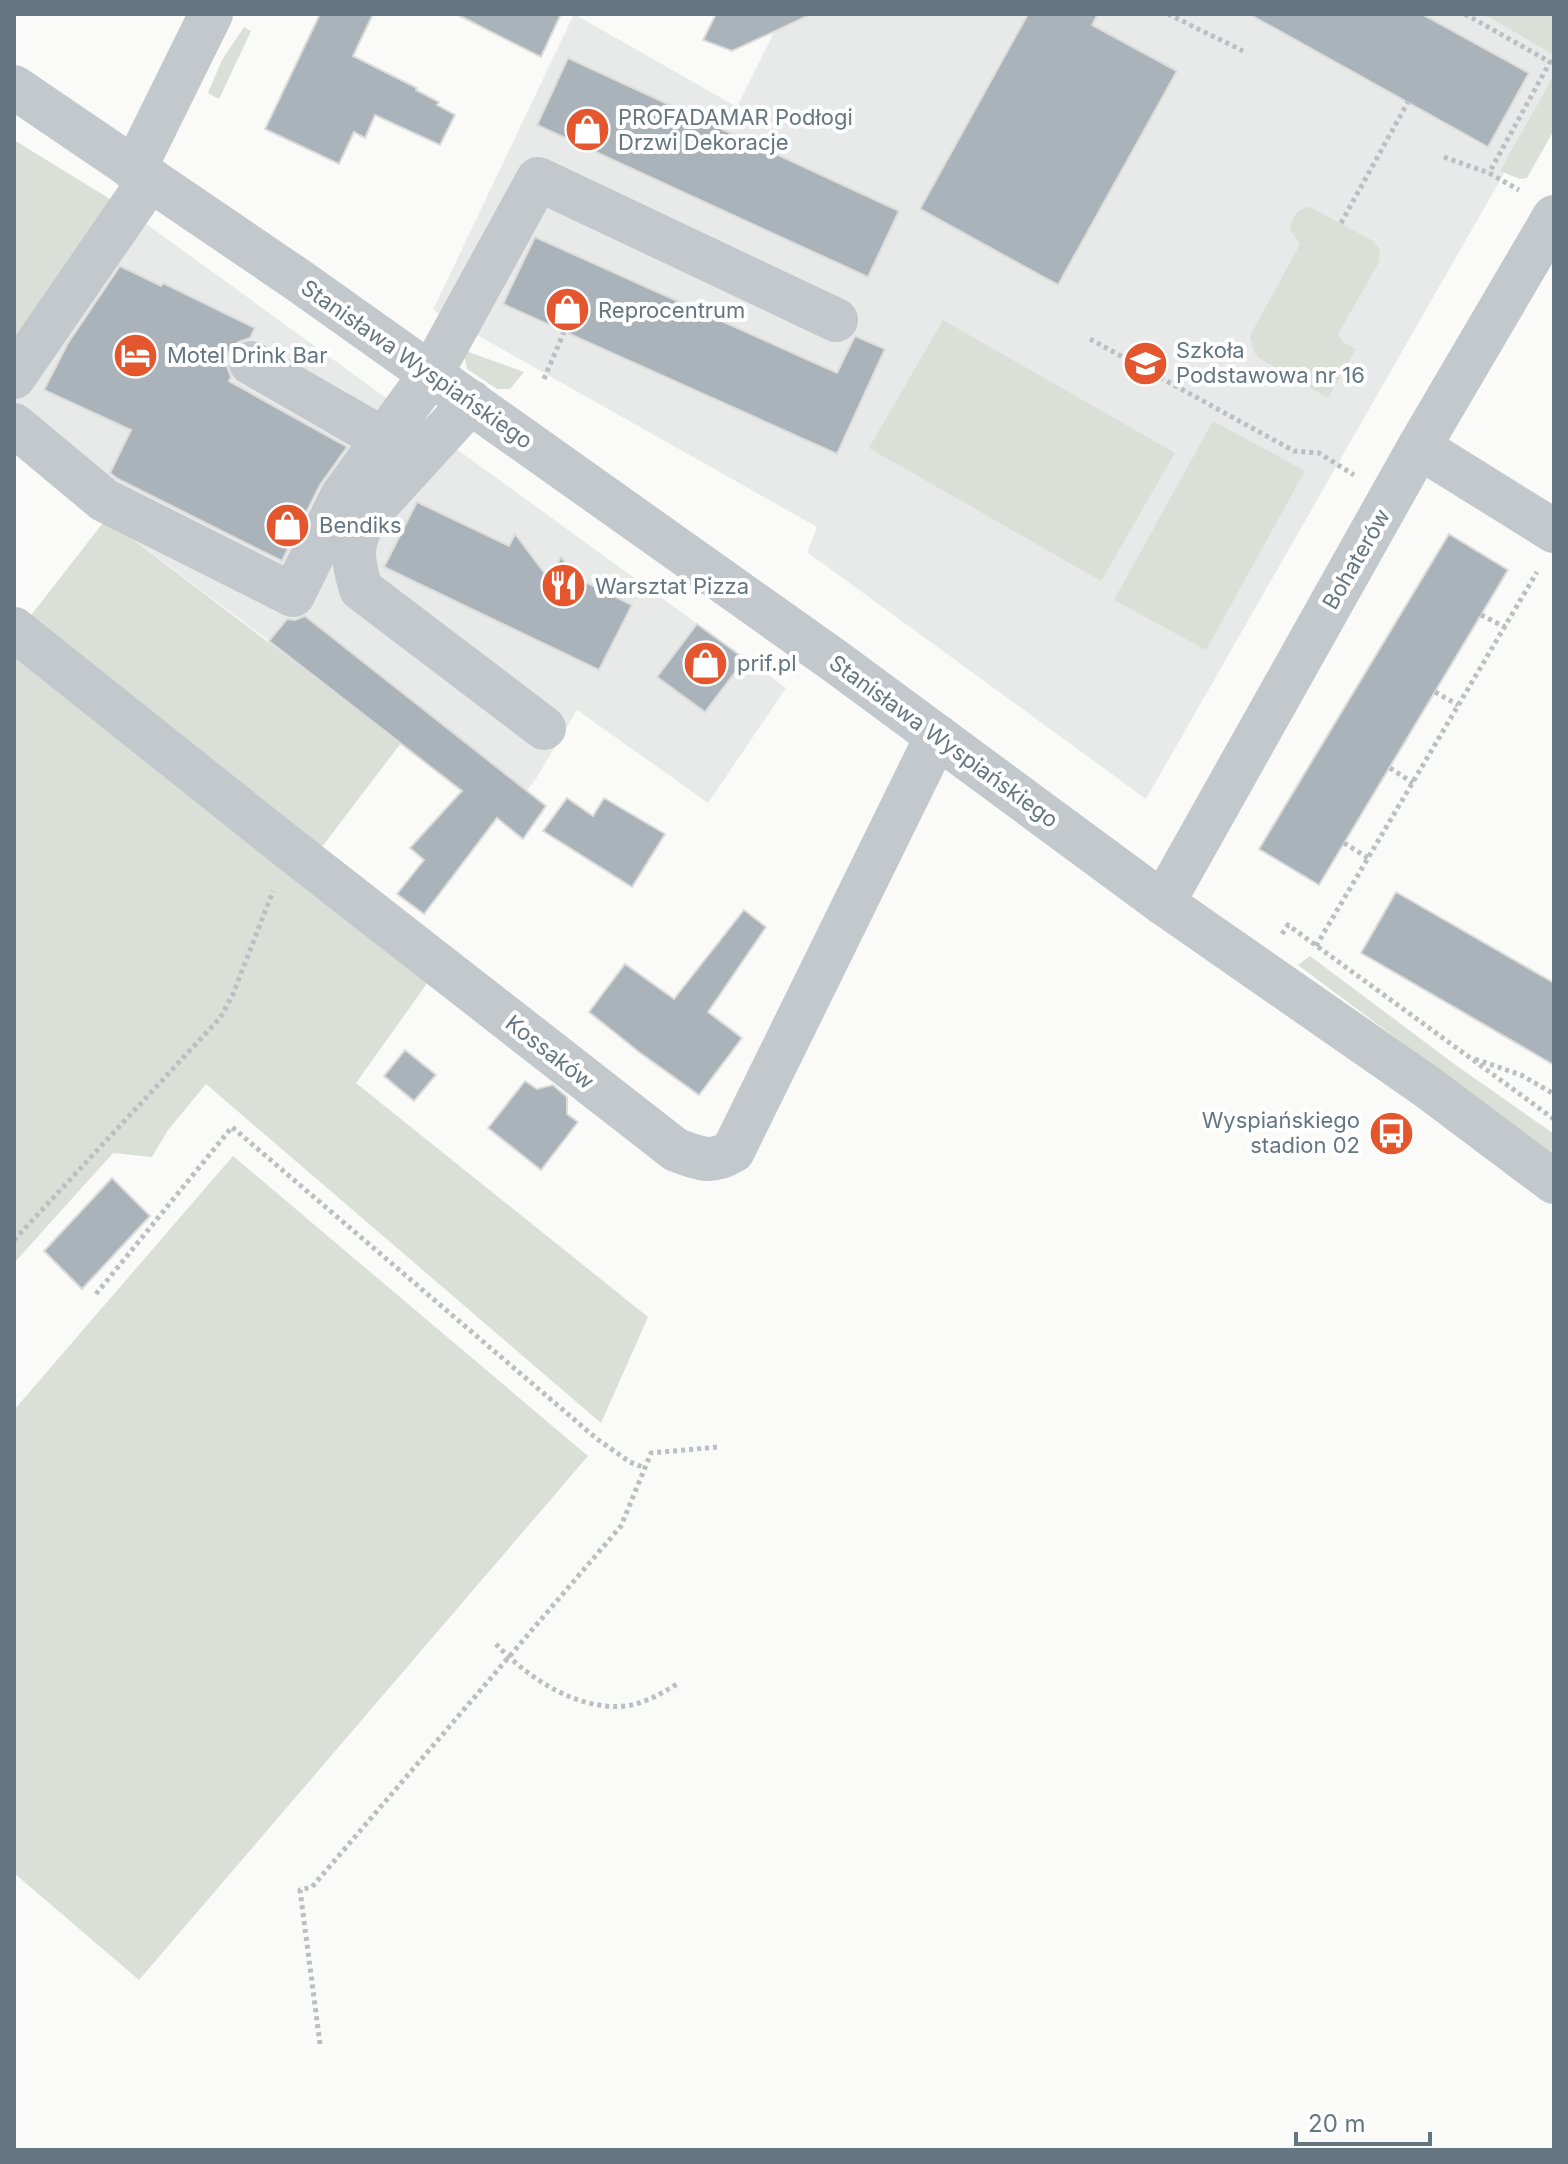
<svg xmlns="http://www.w3.org/2000/svg" width="1568" height="2164" font-family="Inter,sans-serif">
	<style>
		.built { fill: #e8e9e9 }
		.green { fill: #dadfd7 }
		.building { fill: #aab3b9; stroke: #dcdcda; stroke-width: 2 }
		.lines { fill: none; stroke-linecap: round; stroke-linejoin: round }
		.path { stroke: #bbbfc2; stroke-width: 5; stroke-dasharray: 4 4; stroke-linecap: butt }
		.minor { stroke: #c3c8cc; stroke-width: 44 }
		.labels { text-anchor: middle; dominant-baseline: central; stroke-width: 8; stroke-linejoin: round; paint-order: stroke }
		.poi-label { font-size: 22px; fill: #657683; stroke: #fff; text-anchor: start }
		.street-label { font-size: 22px; fill: #657683; stroke: #fff }
	</style>
	<rect width="100%" height="100%" fill="#fafaf8"/>
	<!-- built -->
	<g class="built">
		<path d="M574,14L737,107L783,14H1554V86L1146,799L807,552L817,527L433,310Z"/>
		<path d="M123,207L786,688L708,803L577,710L537,777L503,823L269,641L14,450V345Z"/>
	</g>
	<!-- green -->
	<g class="green">
		<path d="M1484,14H1554V55Z"/>
		<path d="M244,27L251,31L219,99L208,93L222,60Z"/>
		<path d="M1554,75V130L1527,178L1520,179L1500,171Z"/>
		<path d="M14,140L123,207L14,345Z"/>
		<path d="M1310,207L1373,241L1380,250L1379,262L1338,334L1343,342L1356,349L1328,398L1259,358L1254,352L1250,336L1300,244L1290,230C1292,217 1296,209 1310,207Z"/>
		<path d="M943,320L1175,453L1101,581L869,448Z"/>
		<path d="M463,350L524,372L510,389H497L467,369Z"/>
		<path d="M1213,421L1305,471L1206,650L1114,600Z"/>
		<path d="M106,519L401,743L318,852L25,623Z"/>
		<path d="M14,640L433,975L356,1083L648,1317L601,1423L206,1084L168,1130L152,1157L113,1153L14,1263Z"/>
		<path d="M1310,956L1457,1066L1554,1134V1156L1298,965Z"/>
		<path d="M233,1156L588,1456L139,1980L14,1873V1410Z"/>
	</g>
	<!-- building -->
	<g class="building">
		<path d="M320,14H373L353,56L417,88L416,90L439,102L437,105L455,115L440,145L375,115L365,138L354,132L339,164L265,129Z"/>
		<path d="M456,14H561L541,57Z"/>
		<path d="M716,14H812L732,51L703,40Z"/>
		<path d="M1028,14H1098L1092,25L1177,71L1058,285L920,209Z"/>
		<path d="M1249,14H1422L1529,73L1488,147Z"/>
		<path d="M568,58L899,211L868,277L537,125Z"/>
		<path d="M535,237L837,373L855,336L885,349L837,454L503,304Z"/>
		<path d="M120,266L161,286L163,283L255,328L250,338L238,342L229,351L226,364L231,377L229,381L347,447L320,485L282,561L118,479L110,473L131,430L44,390L68,343Z"/>
		<path d="M417,502L509,546L515,534L549,579L561,557L579,579L632,605L599,670L384,567Z"/>
		<path d="M1449,534L1508,570L1319,885L1259,849Z"/>
		<path d="M305,616L546,806L523,839L497,818L424,914L397,894L424,860L410,848L462,791L269,641L287,619L295,620Z"/>
		<path d="M697,624L745,659L705,712L657,677Z"/>
		<path d="M567,798L593,816L604,798L665,834L632,887L543,831Z"/>
		<path d="M1396,892L1554,983V1065L1361,953Z"/>
		<path d="M744,910L766,927L708,1012L742,1038L699,1095L639,1052L589,1012L625,964L674,999Z"/>
		<path d="M405,1050L436,1075L414,1101L384,1076Z"/>
		<path d="M525,1081L537,1089L553,1085L567,1097V1114L578,1122L541,1170L488,1128Z"/>
		<path d="M112,1178L150,1216L82,1289L44,1251Z"/>
	</g>
	<g class="lines">
		<!-- path -->
		<g class="path">
			<path d="M1168,14L1243,51"/>
			<path d="M1465,14L1550,62L1489,173"/>
			<path d="M1444,157L1489,173L1519,190"/>
			<path d="M1341,223L1408,102"/>
			<path d="M1090,339L1294,451L1319,453L1354,475"/>
			<path d="M544,379L564,332"/>
			<path d="M1481,615L1505,627"/>
			<path d="M1435,692L1458,705"/>
			<path d="M1390,768L1413,783"/>
			<path d="M1344,843L1368,858"/>
			<path d="M1282,934L1288,925L1554,1119"/>
			<path d="M1316,946L1537,572"/>
			<path d="M1475,1059L1521,1075L1554,1094"/>
			<path d="M14,1240L220,1018L233,994L273,891"/>
			<path d="M96,1294L232,1127L597,1439L630,1462L645,1468"/>
			<path d="M496,1644C528,1678 577,1711 626,1706C645,1703 661,1694 677,1684"/>
			<path d="M320,2044L300,1890L312,1887L621,1526L651,1453L718,1447"/>
		</g>
		<!-- minor -->
		<g class="minor">
			<path d="M14,87L298,280L835,661L1163,903L1426,1086L1554,1182"/>
			<path d="M134,170L211,14"/>
			<path d="M251,363L383,439"/>
			<path d="M14,377L149,181"/>
			<path d="M471,402L365,518C350,545 352,559 361,589L544,728"/>
			<path d="M14,425L104,500L293,595L342,496L431,374L538,179L836,320"/>
			<path d="M1419,447L1554,531"/>
			<path d="M14,629L290,849L676,1150C699,1158 710,1165 733,1151L937,736"/>
			<path d="M1163,903L1419,447L1554,217"/>
		</g>
	</g>
	<!-- icons -->
	<defs>
		<symbol id="shop-disc" viewBox="-11 -11 22 22"><circle r="9.5" fill="#e4572e" stroke="#fff"/><path d="M-5-2.5h2.3a2.7 3.5 0 0 1 5.4 0H5L5.5 6h-11ZM-1.5-2.5h3a1.5 2.3 0 0 0-3 0Z" fill="#fff"/></symbol>
		<symbol id="hotel-disc" viewBox="-11 -11 22 22"><circle r="9.5" fill="#e4572e" stroke="#fff"/><path d="M-6-4.5h1.5V1H6V5H4.5V3h-9V5H-6ZM-4 0a1.8 1.8 0 1 1 3.6 0ZM.5 0V-2.5h3Q6-2.5 6 0Z" fill="#fff"/></symbol>
		<symbol id="school-disc" viewBox="-11 -11 22 22"><circle r="9.5" fill="#e4572e" stroke="#fff"/><path d="M0-5L7-2L0 1L-7-2ZM-4 1L0 2.5L4 1V4Q0 6-4 4Z" fill="#fff"/></symbol>
		<symbol id="restaurant-disc" viewBox="-11 -11 22 22"><circle r="9.5" fill="#e4572e" stroke="#fff"/><path d="M-5-6h1v4h1v-4h1v4h1v-4h1v5L-1.5 .5V6h-2V.5L-5-1ZM5-6V6H3V1.5H1.5Q1.5-4 5-6Z" fill="#fff"/></symbol>
		<symbol id="bus-disc" viewBox="-11 -11 22 22"><circle r="9.5" fill="#e4572e" stroke="#fff"/><path d="M-5-6H5V4H4V6H2V4H-2V6H-4V4H-5ZM-3.5-4V0h7V-4ZM-3.5 1.2v1.5H-2V1.2ZM2 1.2v1.5H3.5V1.2Z" fill="#fff"/></symbol>
	</defs>
	<g fill-rule="evenodd">
		<use href="#shop-disc" x="562" y="104" width="51" height="51"/>
		<use href="#shop-disc" x="542" y="284" width="51" height="51"/>
		<use href="#hotel-disc" x="110" y="330" width="51" height="51"/>
		<use href="#school-disc" x="1120" y="338" width="51" height="51"/>
		<use href="#shop-disc" x="262" y="500" width="51" height="51"/>
		<use href="#restaurant-disc" x="538" y="560" width="51" height="51"/>
		<use href="#shop-disc" x="680" y="638" width="51" height="51"/>
		<use href="#bus-disc" x="1366" y="1108" width="51" height="51"/>
	</g>
	<g class="labels">
		<!-- poi labels -->
		<g class="poi-label">
			<text x="618" y="117">PROFADAMAR Podłogi<tspan x="618" dy="25">Drzwi Dekoracje</tspan></text>
			<text x="598" y="310">Reprocentrum</text>
			<text x="1176" y="350">Szkoła<tspan x="1176" dy="25">Podstawowa nr 16</tspan></text>
			<text x="167" y="355">Motel Drink Bar</text>
			<text x="319" y="525">Bendiks</text>
			<text x="595" y="586">Warsztat Pizza</text>
			<text x="737" y="663">prif.pl</text>
			<text x="1360" y="1120" text-anchor="end">Wyspiańskiego<tspan x="1360" dy="25">stadion 02</tspan></text>
		</g>
		<!-- street labels -->
		<g class="street-label">
			<text transform="translate(417 364) rotate(35)">Stanisława Wyspiańskiego</text>
			<text transform="translate(1356 559) rotate(-60)">Bohaterów</text>
			<text transform="translate(944 741) rotate(36)">Stanisława Wyspiańskiego</text>
			<text transform="translate(550 1052) rotate(38)">Kossaków</text>
		</g>
	</g>
	<!-- border -->
	<rect width="1568" height="2164" fill="none" stroke="#657683" stroke-width="32"/>
	<!-- scale -->
	<path d="M1296 2132v12h134v-12" fill="none" stroke="#657683" stroke-width="4"/>
	<text x="1308" y="2132" font-size="24" fill="#657683" stroke="#ffffff" stroke-width="6" paint-order="stroke">20 m</text>
</svg>
